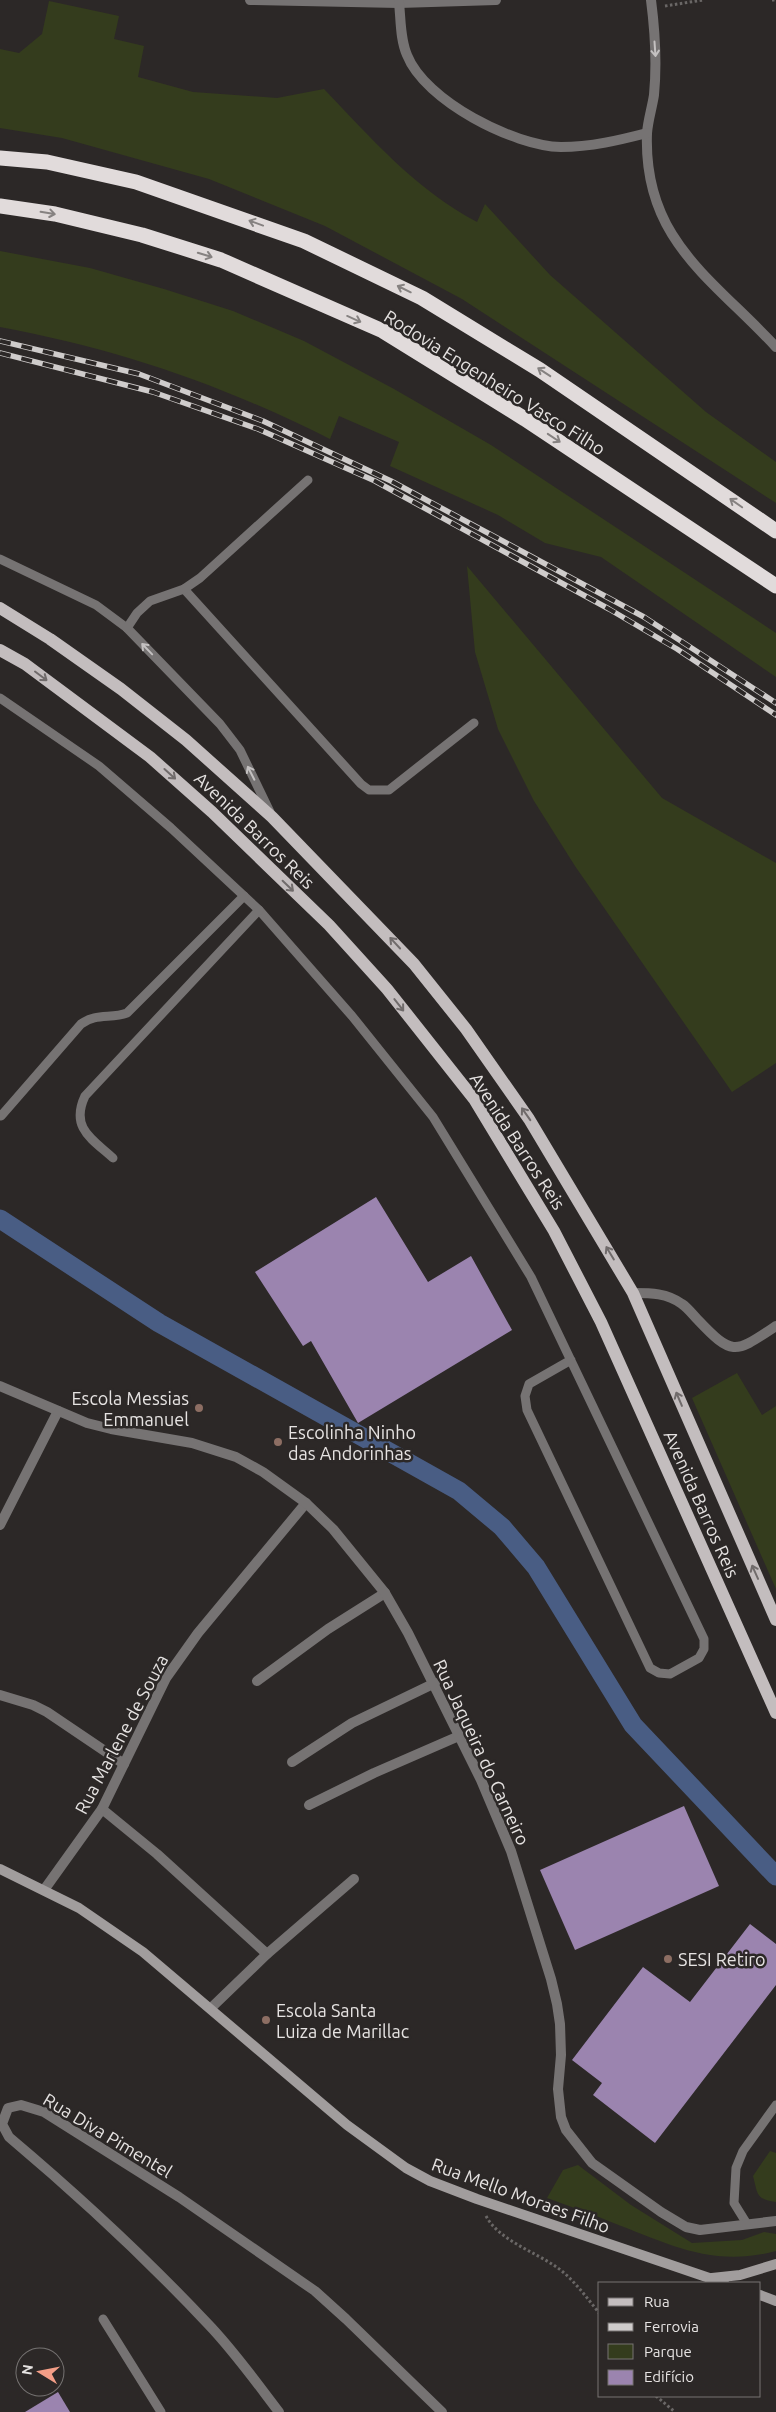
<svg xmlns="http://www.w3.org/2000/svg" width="776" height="2412" font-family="Ubuntu,sans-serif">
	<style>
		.green { fill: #343c1d }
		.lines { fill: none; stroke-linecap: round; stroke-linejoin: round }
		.canal { stroke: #495d84; stroke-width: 19 }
		.building { fill: #9b84af }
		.path { stroke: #6a6766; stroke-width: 3; stroke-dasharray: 2.5 2.5; stroke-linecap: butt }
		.service { stroke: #767373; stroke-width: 9 }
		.minor { stroke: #767373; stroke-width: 10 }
		.tertiary { stroke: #767373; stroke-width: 10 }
		.secondary { stroke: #a19d9d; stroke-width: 10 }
		.primary { stroke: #c3bdbe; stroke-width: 12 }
		.motorway { stroke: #e1dbdb; stroke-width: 15 }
		.rail-casing { stroke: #cfcccb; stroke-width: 5.5 }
		.rail { stroke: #2c2827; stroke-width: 4; stroke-dasharray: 11; stroke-linecap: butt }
		.oneway { stroke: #c4c1c1 }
		.oneway2 { stroke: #868281 }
		.oneway3 { stroke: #706b6b }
		.education-dot { fill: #8d6e63; stroke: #2c2827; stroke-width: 2 }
		.labels { text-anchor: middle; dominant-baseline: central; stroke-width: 5; stroke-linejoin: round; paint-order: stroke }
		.street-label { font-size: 18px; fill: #e6e3e2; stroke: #2c2827 }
		.poi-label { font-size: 18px; fill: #e6e3e2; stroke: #2c2827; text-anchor: start }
	</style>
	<rect width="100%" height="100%" fill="#2c2827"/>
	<!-- green -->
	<g class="green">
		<path d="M49,1L119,16L114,39L144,46L138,77L193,92L277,98L324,89C371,138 416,190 477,222L485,204L550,275L706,412L776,462V503L462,299L325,226L209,179L62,138L0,128V49L19,53L42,34Z"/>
		<path d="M0,251L90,268L164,289L233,311L304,341L394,389L491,445L776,633V677L601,557L545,543L498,515L390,466L399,442L339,416L330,439C223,385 118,349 0,327Z"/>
		<path d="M467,566L662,798L776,863V1063L732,1092L575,866L534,801L498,729L475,652Z"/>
		<path d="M737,1373L762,1415L776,1406V1589L692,1398Z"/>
		<path d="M770,2151L776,2153V2202C755,2199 758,2194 753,2176Z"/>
		<path d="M578,2165L631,2205L692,2243L742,2240L764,2232L776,2234V2251C712,2268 669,2244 611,2222C590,2213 568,2206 547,2198L563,2170Z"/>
	</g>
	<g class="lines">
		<!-- canal -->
		<path class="canal" d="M0,1219L159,1323L459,1491L502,1527L536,1567L633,1725L776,1876"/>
	</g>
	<!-- building -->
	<g class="building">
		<path d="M376,1197L428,1282L471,1256L512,1330L358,1423L311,1341L303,1346L255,1272Z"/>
		<path d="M684,1806L719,1886L575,1950L540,1870Z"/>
		<path d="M750,1924L776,1944V1985L655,2143L593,2095L602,2083L572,2060L643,1967L690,2002Z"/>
		<path d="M58,2392L70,2412H25Z"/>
	</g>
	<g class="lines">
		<!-- path -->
		<g class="path">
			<path d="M772,0H776"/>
			<path d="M665,6L703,0"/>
			<path d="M486,2216C499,2240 533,2251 555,2266C573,2278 586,2297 600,2314"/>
			<path d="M656,2396L675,2412"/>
		</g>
		<!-- service -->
		<g class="service">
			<path d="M0,559L96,605L127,628L220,724L240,750L270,812"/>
			<path d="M184,589L361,784L369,790H389L474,723"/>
			<path d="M127,628L137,613L150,601L184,589L200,578L308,480"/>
			<path d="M0,698L99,766L171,828L259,910L352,1016L433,1117L531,1277L704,1639V1649L699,1658L670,1674L659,1673L650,1668L527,1410L525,1396L529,1384L571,1360"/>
			<path d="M1,1116L81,1024C96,1013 111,1019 127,1013L244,896"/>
			<path d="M113,1158C92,1139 70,1128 85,1096L259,910"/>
			<path d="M747,2224L734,2203L736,2168L743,2151L776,2105"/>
			<path d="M103,2319L161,2412"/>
		</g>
		<!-- minor -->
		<g class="minor">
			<path d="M250,0L399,3L496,0"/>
			<path d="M651,0C655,31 657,64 654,95C652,108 648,120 647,133C643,240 712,278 776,347"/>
			<path d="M399,3C401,20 400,39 407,55C425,101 514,146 561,147C591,147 620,140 647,133"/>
			<path d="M633,1293C651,1293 667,1293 682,1304C688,1308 693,1315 698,1320C733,1357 735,1353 776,1326"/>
			<path d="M0,1525L58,1411"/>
			<path d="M257,1681L328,1629L385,1593"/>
			<path d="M0,1695L33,1705L47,1712L124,1764"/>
			<path d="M292,1762L352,1723L435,1683"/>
			<path d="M309,1805L374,1773L459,1736"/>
			<path d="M102,1809L157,1854L267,1954"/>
			<path d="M44,1890L102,1809L166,1678L198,1633L306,1503"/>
			<path d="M211,2008L267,1954L354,1879"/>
			<path d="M279,2412C256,2382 234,2351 208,2324C145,2257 79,2196 9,2137L2,2124L8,2108L21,2105L44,2112L179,2197L315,2291L346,2319L442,2412"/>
		</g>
		<!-- tertiary -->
		<path class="tertiary" d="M0,1386L87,1423L111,1429L192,1443L236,1457L263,1472L306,1503L333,1529L385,1593L408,1633L481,1780L511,1851L551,1979L557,2004L560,2024L561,2055L558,2089L561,2117L566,2130L592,2163L661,2212L686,2227L700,2230L776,2221"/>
		<!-- secondary -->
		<g class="secondary">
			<path d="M0,1869L79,1908L143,1952L347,2125L406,2168L430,2181L477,2199L724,2283"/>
			<path d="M712,2278L740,2275L776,2264"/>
			<path d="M760,2295L776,2301"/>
		</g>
		<!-- primary -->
		<g class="primary">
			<path d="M0,608L50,639L121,689L186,740L272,817L414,964L466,1029L529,1119L633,1293L776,1620"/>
			<path d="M0,650L25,664L150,757L212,812L329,925L387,989L474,1099L554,1231L601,1322L776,1713"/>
		</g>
		<!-- motorway -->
		<g class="motorway">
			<path d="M0,158L47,162L136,182L304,241L422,298L540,370L776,531"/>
			<path d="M0,206L55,214L142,235L221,260L383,331L525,419L776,586"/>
		</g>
		<defs>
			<g id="rail">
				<path d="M0,341L139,374L263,421L391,481L644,617L776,703"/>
				<path d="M0,353L153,392L258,429L375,481L609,609L677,649L776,715"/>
			</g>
		</defs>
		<!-- rail casing -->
		<use href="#rail" class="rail-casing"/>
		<!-- rail -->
		<use href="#rail" class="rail"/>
	</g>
	<!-- one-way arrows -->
	<defs><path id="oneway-shaft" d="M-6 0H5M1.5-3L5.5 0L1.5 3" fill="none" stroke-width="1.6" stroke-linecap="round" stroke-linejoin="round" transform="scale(1.25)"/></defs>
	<g class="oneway">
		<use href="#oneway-shaft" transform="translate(655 49) rotate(86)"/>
		<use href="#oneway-shaft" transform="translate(147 649) rotate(-134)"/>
		<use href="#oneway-shaft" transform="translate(251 773) rotate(-117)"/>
	</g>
	<g class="oneway2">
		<use href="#oneway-shaft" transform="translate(48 213) rotate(9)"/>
		<use href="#oneway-shaft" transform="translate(256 223) rotate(-160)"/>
		<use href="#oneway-shaft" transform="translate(205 255) rotate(17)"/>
		<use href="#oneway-shaft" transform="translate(404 289) rotate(-154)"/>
		<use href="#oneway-shaft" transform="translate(354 319) rotate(24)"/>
		<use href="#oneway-shaft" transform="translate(544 372) rotate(-147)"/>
		<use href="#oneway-shaft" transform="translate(554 438) rotate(34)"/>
		<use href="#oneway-shaft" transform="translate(736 503) rotate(-145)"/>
	</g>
	<g class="oneway3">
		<use href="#oneway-shaft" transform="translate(41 676) rotate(37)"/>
		<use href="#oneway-shaft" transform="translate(170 774) rotate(42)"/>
		<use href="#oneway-shaft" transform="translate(288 886) rotate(44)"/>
		<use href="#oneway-shaft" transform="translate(395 943) rotate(-133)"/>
		<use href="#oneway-shaft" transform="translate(399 1005) rotate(52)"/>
		<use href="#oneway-shaft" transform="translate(526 1114) rotate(-125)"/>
		<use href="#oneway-shaft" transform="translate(610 1253) rotate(-121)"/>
		<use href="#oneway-shaft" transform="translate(679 1399) rotate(-113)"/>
		<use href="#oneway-shaft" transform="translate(755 1572) rotate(-114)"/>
	</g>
	<!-- markers -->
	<g class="education-dot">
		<circle cx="199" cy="1408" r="5"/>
		<circle cx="278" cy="1442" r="5"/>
		<circle cx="668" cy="1959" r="5"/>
		<circle cx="266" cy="2020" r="5"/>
	</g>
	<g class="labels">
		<!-- street labels -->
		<g class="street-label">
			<text transform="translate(495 382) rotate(32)">Rodovia Engenheiro Vasco Filho</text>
			<text transform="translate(255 830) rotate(44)">Avenida Barros Reis</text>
			<text transform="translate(518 1141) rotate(57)">Avenida Barros Reis</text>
			<text transform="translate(702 1504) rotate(66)">Avenida Barros Reis</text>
			<text transform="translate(121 1734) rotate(-62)">Rua Marlene de Souza</text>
			<text transform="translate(482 1752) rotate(65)">Rua Jaqueira do Carneiro</text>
			<text transform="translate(108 2135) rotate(31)">Rua Diva Pimentel</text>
			<text transform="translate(521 2195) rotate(20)">Rua Mello Moraes Filho</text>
		</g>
		<!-- poi labels -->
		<g class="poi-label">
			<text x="189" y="1398" text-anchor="end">Escola Messias<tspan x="189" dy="21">Emmanuel</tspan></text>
			<text x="288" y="1432">Escolinha Ninho<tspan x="288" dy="21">das Andorinhas</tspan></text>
			<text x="678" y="1959">SESI Retiro</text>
			<text x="276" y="2010">Escola Santa<tspan x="276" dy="21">Luiza de Marillac</tspan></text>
		</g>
	</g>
	<!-- legend -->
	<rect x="598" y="2282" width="162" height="115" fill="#2c2827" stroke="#767372"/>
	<rect x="608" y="2298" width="25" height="8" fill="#c3bdbe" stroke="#767372"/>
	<text x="644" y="2307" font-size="15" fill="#e6e3e2">Rua</text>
	<rect x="608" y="2323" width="25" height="8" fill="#cfcccb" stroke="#767372"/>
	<text x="644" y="2332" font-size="15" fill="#e6e3e2">Ferrovia</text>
	<rect x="608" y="2344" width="25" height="15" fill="#343c1d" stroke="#767372"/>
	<text x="644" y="2357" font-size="15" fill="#e6e3e2">Parque</text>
	<rect x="608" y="2370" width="25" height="15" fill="#9b84af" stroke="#767372"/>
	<text x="644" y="2382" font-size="15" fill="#e6e3e2">Edifício</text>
	<!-- north arrow -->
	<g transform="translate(40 2372) rotate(280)"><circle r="24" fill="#2c2827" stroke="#767372"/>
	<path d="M0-4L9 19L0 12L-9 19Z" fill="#f49e87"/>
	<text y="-8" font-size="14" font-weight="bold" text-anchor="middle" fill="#e6e3e2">N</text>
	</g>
</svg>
